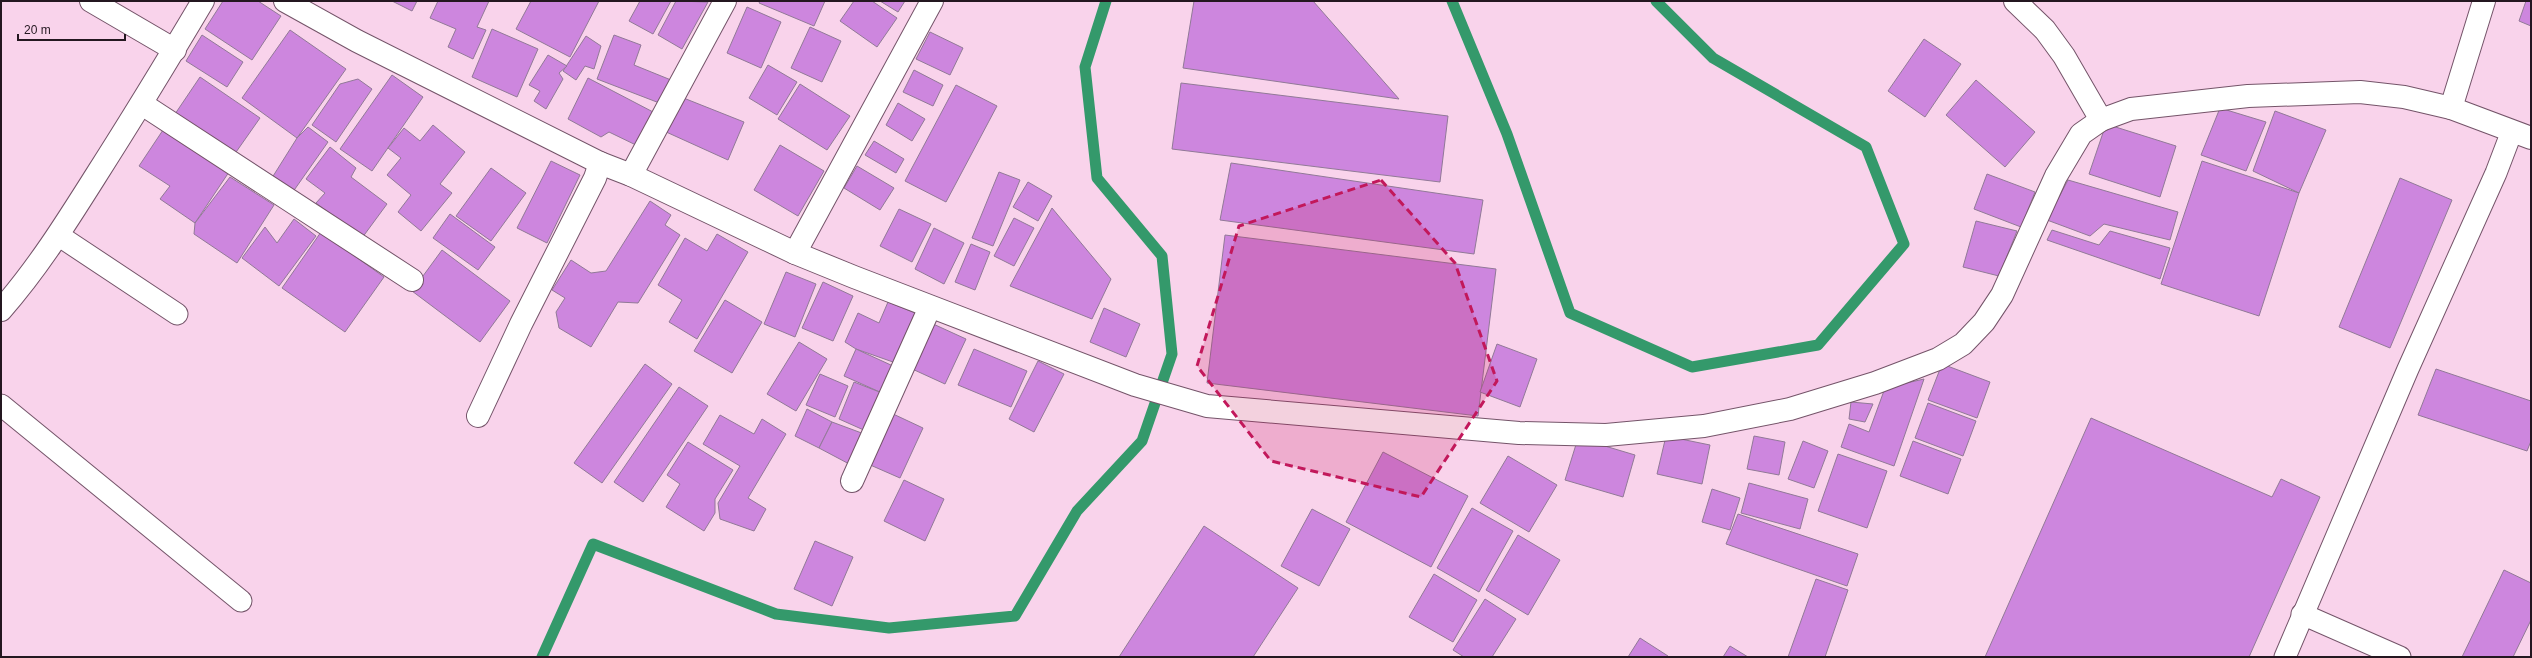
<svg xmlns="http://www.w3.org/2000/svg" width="2532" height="658" font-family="Helvetica,sans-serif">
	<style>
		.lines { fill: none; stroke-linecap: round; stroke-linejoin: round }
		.stream { stroke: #34996b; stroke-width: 11 }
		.building { fill: #cd86de; stroke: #917997 }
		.lane-casing { stroke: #745469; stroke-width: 23 }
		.street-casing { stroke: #745469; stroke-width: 24 }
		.secondary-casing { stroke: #745469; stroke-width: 24 }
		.lane { stroke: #fff; stroke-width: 21 }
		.street { stroke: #fff; stroke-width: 22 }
		.secondary { stroke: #fff; stroke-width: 22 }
		.marked { fill: #c2185b; fill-opacity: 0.2; stroke: #c2185b; stroke-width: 3; stroke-dasharray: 8 5; stroke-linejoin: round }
	</style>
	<rect width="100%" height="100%" fill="#f9d3eb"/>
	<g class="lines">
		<!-- stream -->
		<g class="stream">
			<path d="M1452,1L1507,134L1570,313L1692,367L1818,345L1904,244L1866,147L1713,58L1656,1"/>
			<path d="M542,657L593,544L776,614L889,628L1015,616L1077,511L1142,441L1172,354L1162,256L1097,178L1085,67L1106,1"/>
		</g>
	</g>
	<!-- building -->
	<g class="building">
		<path d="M223,1H258L281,16L252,60L205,29Z"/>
		<path d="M392,1H417L412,11Z"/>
		<path d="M438,1H489L477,27L486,30L473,59L448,47L456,29L430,18Z"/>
		<path d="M531,1H599L570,57L516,29Z"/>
		<path d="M640,1H671L653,34L629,21Z"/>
		<path d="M676,1L708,2L682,49L658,35Z"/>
		<path d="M760,1H825L814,26L759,3Z"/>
		<path d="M854,1H872L897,18L877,47L840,21Z"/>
		<path d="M880,1H905L898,12Z"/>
		<path d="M1194,1H1313L1399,99L1183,68Z"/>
		<path d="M2526,1H2531V26L2519,21Z"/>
		<path d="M747,7L781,22L761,68L727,53Z"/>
		<path d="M810,27L841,41L822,82L791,68Z"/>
		<path d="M492,29L538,49L517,97L472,77Z"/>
		<path d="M290,30L346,69L297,138L242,98Z"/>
		<path d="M930,32L963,48L950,75L916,59Z"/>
		<path d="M202,35L243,62L227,87L186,61Z"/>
		<path d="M614,35L641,45L634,65L671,80L662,104L597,79Z"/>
		<path d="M586,36L601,46L594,69L585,66L576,80L563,71Z"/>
		<path d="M1924,39L1961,64L1925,117L1888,91Z"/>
		<path d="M548,55L567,66L559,73L563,79L546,109L534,101L540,91L529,85Z"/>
		<path d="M768,65L797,82L777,115L749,98Z"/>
		<path d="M914,70L943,85L933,106L903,92Z"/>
		<path d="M392,75L423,97L372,171L340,149Z"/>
		<path d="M200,77L260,118L234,155L175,114Z"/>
		<path d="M588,78L655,113L638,146L609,132L601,137L568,119Z"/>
		<path d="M358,79L372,89L336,142L312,125L340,84Z"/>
		<path d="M1976,80L2035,132L2005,167L1946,115Z"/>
		<path d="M1181,83L1448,116L1440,182L1172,149Z"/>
		<path d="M800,84L850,116L827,150L778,119Z"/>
		<path d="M956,85L997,106L946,202L905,181Z"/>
		<path d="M681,97L744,122L728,160L664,131Z"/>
		<path d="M898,103L925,119L912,141L886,125Z"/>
		<path d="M2220,108L2266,122L2246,171L2201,155Z"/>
		<path d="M2275,111L2326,130L2299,193L2253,171Z"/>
		<path d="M2106,124L2176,146L2160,197L2089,174Z"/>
		<path d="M433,125L465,152L440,184L452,193L421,231L398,212L411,195L387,175L401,158L388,148L404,128L420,141Z"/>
		<path d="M308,127L328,142L290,196L270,181L297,138Z"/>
		<path d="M163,130L231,169L195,223L160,199L170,186L139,166Z"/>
		<path d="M874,141L904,159L896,173L865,155Z"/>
		<path d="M780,145L824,171L798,216L754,190Z"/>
		<path d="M330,147L356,168L351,177L387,204L362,238L316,203L325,193L306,179Z"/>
		<path d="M551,161L580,175L547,243L517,228Z"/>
		<path d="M2202,161L2299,193L2259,316L2161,284Z"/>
		<path d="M1231,163L1483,200L1474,254L1220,220Z"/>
		<path d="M857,166L894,188L880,210L844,188Z"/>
		<path d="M491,168L526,193L491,241L456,216Z"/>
		<path d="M999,172L1020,180L993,246L972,238Z"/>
		<path d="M1987,174L2035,192L2021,227L1974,209Z"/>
		<path d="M230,177L274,205L237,263L194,234L195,223Z"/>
		<path d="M2400,178L2452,200L2390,348L2339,327Z"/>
		<path d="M2068,180L2178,212L2170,240L2104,224L2090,236L2047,220Z"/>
		<path d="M1028,182L1052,196L1038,221L1013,207Z"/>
		<path d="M650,201L671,215L665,225L680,235L638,303L618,302L591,347L559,328L556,312L565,298L552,290L571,260L591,273L606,271Z"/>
		<path d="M1052,208L1111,279L1092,319L1010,286Z"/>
		<path d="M899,209L931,224L912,262L880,246Z"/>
		<path d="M450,214L495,247L478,270L433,238Z"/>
		<path d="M1014,218L1034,228L1014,266L994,256Z"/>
		<path d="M294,219L316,236L279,286L242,258L265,227L277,243Z"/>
		<path d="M1976,221L2017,231L1999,276L1963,267Z"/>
		<path d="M934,228L964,243L944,284L915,269Z"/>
		<path d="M2052,230L2099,245L2110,231L2170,248L2160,279L2047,240Z"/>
		<path d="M321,232L384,277L345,332L282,288Z"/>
		<path d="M717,234L748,252L697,339L669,322L682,300L658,285L685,238L707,251Z"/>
		<path d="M1225,235L1496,269L1478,416L1207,383Z"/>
		<path d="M971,244L990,252L975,290L955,282Z"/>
		<path d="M442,250L510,301L480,342L412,291Z"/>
		<path d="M786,272L816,284L795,337L764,324Z"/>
		<path d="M823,282L853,296L833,341L802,328Z"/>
		<path d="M725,300L762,322L732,373L694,351Z"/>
		<path d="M888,302L915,313L893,362L856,349L845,342L858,313L879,323Z"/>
		<path d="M1104,308L1140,324L1126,357L1090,342Z"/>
		<path d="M931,323L966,339L945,384L910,368Z"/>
		<path d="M799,342L827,359L796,411L767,394Z"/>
		<path d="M1497,344L1537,359L1520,407L1480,392Z"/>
		<path d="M856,349L893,366L882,393L844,376Z"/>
		<path d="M974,349L1027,371L1011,407L958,385Z"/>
		<path d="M1038,361L1064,374L1034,432L1009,419Z"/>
		<path d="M645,364L672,384L602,483L574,463Z"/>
		<path d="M1942,364L1990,382L1977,418L1928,400Z"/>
		<path d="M2436,369L2531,401V441L2527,451L2418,415Z"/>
		<path d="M820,374L848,386L835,417L806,405Z"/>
		<path d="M1924,379L1894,466L1841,447L1849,424L1869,432L1885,388Z"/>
		<path d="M854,382L882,393L866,431L839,419Z"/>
		<path d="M679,387L708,406L643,502L614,482Z"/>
		<path d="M1851,402L1873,404L1865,422L1849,419Z"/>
		<path d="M1928,403L1976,421L1963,456L1915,438Z"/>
		<path d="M807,409L832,422L819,448L795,436Z"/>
		<path d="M891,413L923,428L900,478L868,464Z"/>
		<path d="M720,415L754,434L762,419L786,434L748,498L766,509L754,531L720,519L718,503L740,466L703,444Z"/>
		<path d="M2091,418L2272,497L2281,479L2320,497L2249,657H1985Z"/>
		<path d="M832,422L867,435L853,466L819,448Z"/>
		<path d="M1666,436L1710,445L1702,484L1657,474Z"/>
		<path d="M1754,436L1785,442L1779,475L1747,469Z"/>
		<path d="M1578,438L1635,455L1623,497L1565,480Z"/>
		<path d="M1803,441L1828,451L1814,488L1788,479Z"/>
		<path d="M1913,441L1961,459L1948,494L1900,476Z"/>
		<path d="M688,442L733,470L715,499V513L704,531L666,507L680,484L667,475Z"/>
		<path d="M1383,452L1468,496L1431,567L1346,522Z"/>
		<path d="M1838,454L1887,471L1867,528L1818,511Z"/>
		<path d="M1508,456L1557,485L1529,532L1480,503Z"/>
		<path d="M904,480L944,499L925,541L884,521Z"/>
		<path d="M1749,483L1808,499L1800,529L1741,513Z"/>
		<path d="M1712,489L1740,498L1730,530L1702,522Z"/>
		<path d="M1472,508L1513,531L1479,592L1437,568Z"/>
		<path d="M1312,509L1350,529L1319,586L1281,566Z"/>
		<path d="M1738,514L1858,554L1847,586L1726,544Z"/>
		<path d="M1204,526L1298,588L1253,657H1119Z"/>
		<path d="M1518,535L1560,560L1528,615L1486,590Z"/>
		<path d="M815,541L853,557L832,606L794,589Z"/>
		<path d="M2504,570L2531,583V620L2513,657H2462Z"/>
		<path d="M1434,574L1477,600L1453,642L1409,617Z"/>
		<path d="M1816,579L1848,590L1825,657H1788Z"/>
		<path d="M1485,599L1516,619L1492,657H1464L1453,650Z"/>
		<path d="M1640,638L1668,656V657H1628Z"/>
		<path d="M1730,646L1748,657H1723Z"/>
	</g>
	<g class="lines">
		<defs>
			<g id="lane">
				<path d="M58,235L177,314"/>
				<path d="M1,405L241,601"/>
				<path d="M2302,614L2400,657"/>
				<path d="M2285,657L2408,369L2496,173L2512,131"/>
			</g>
			<g id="street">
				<path d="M91,1L175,50"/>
				<path d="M2015,1L2045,30L2064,56L2101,120"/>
				<path d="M142,104L412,280"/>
				<path d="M2451,108L2484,1"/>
				<path d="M631,175L725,1"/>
				<path d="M795,253L932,1"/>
				<path d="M1,310C37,269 66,223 95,177C132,119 168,60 203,1"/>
				<path d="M478,416L521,324L595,178L600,163"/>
				<path d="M852,481L930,307"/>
			</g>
			<path id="secondary" d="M285,1L357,41L600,163L631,175L795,253L854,277L1135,385L1207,406L1519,433L1606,435L1704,426L1790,409L1875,383L1938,359L1963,344L1984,322L2002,295L2056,176L2081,134L2101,120L2131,109L2248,96L2360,92L2404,97L2451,108L2531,138"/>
		</defs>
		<!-- lane casing -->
		<use href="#lane" class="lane-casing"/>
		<!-- street casing -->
		<use href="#street" class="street-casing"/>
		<!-- secondary casing -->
		<use href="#secondary" class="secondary-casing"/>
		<!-- lane -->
		<use href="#lane" class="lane"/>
		<!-- street -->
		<use href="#street" class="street"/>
		<!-- secondary -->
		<use href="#secondary" class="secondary"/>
	</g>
	<!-- marked area -->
	<path class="marked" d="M1381,180L1455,263L1497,381L1421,497L1271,461L1197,366L1239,226Z"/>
	<!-- border -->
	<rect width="2532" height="658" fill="none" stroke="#241720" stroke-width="4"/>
	<!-- scale -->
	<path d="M18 34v6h107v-6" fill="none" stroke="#241720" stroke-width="2"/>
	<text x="24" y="34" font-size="12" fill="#241720" stroke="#f9d3eb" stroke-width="3" paint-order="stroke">20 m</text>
</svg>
